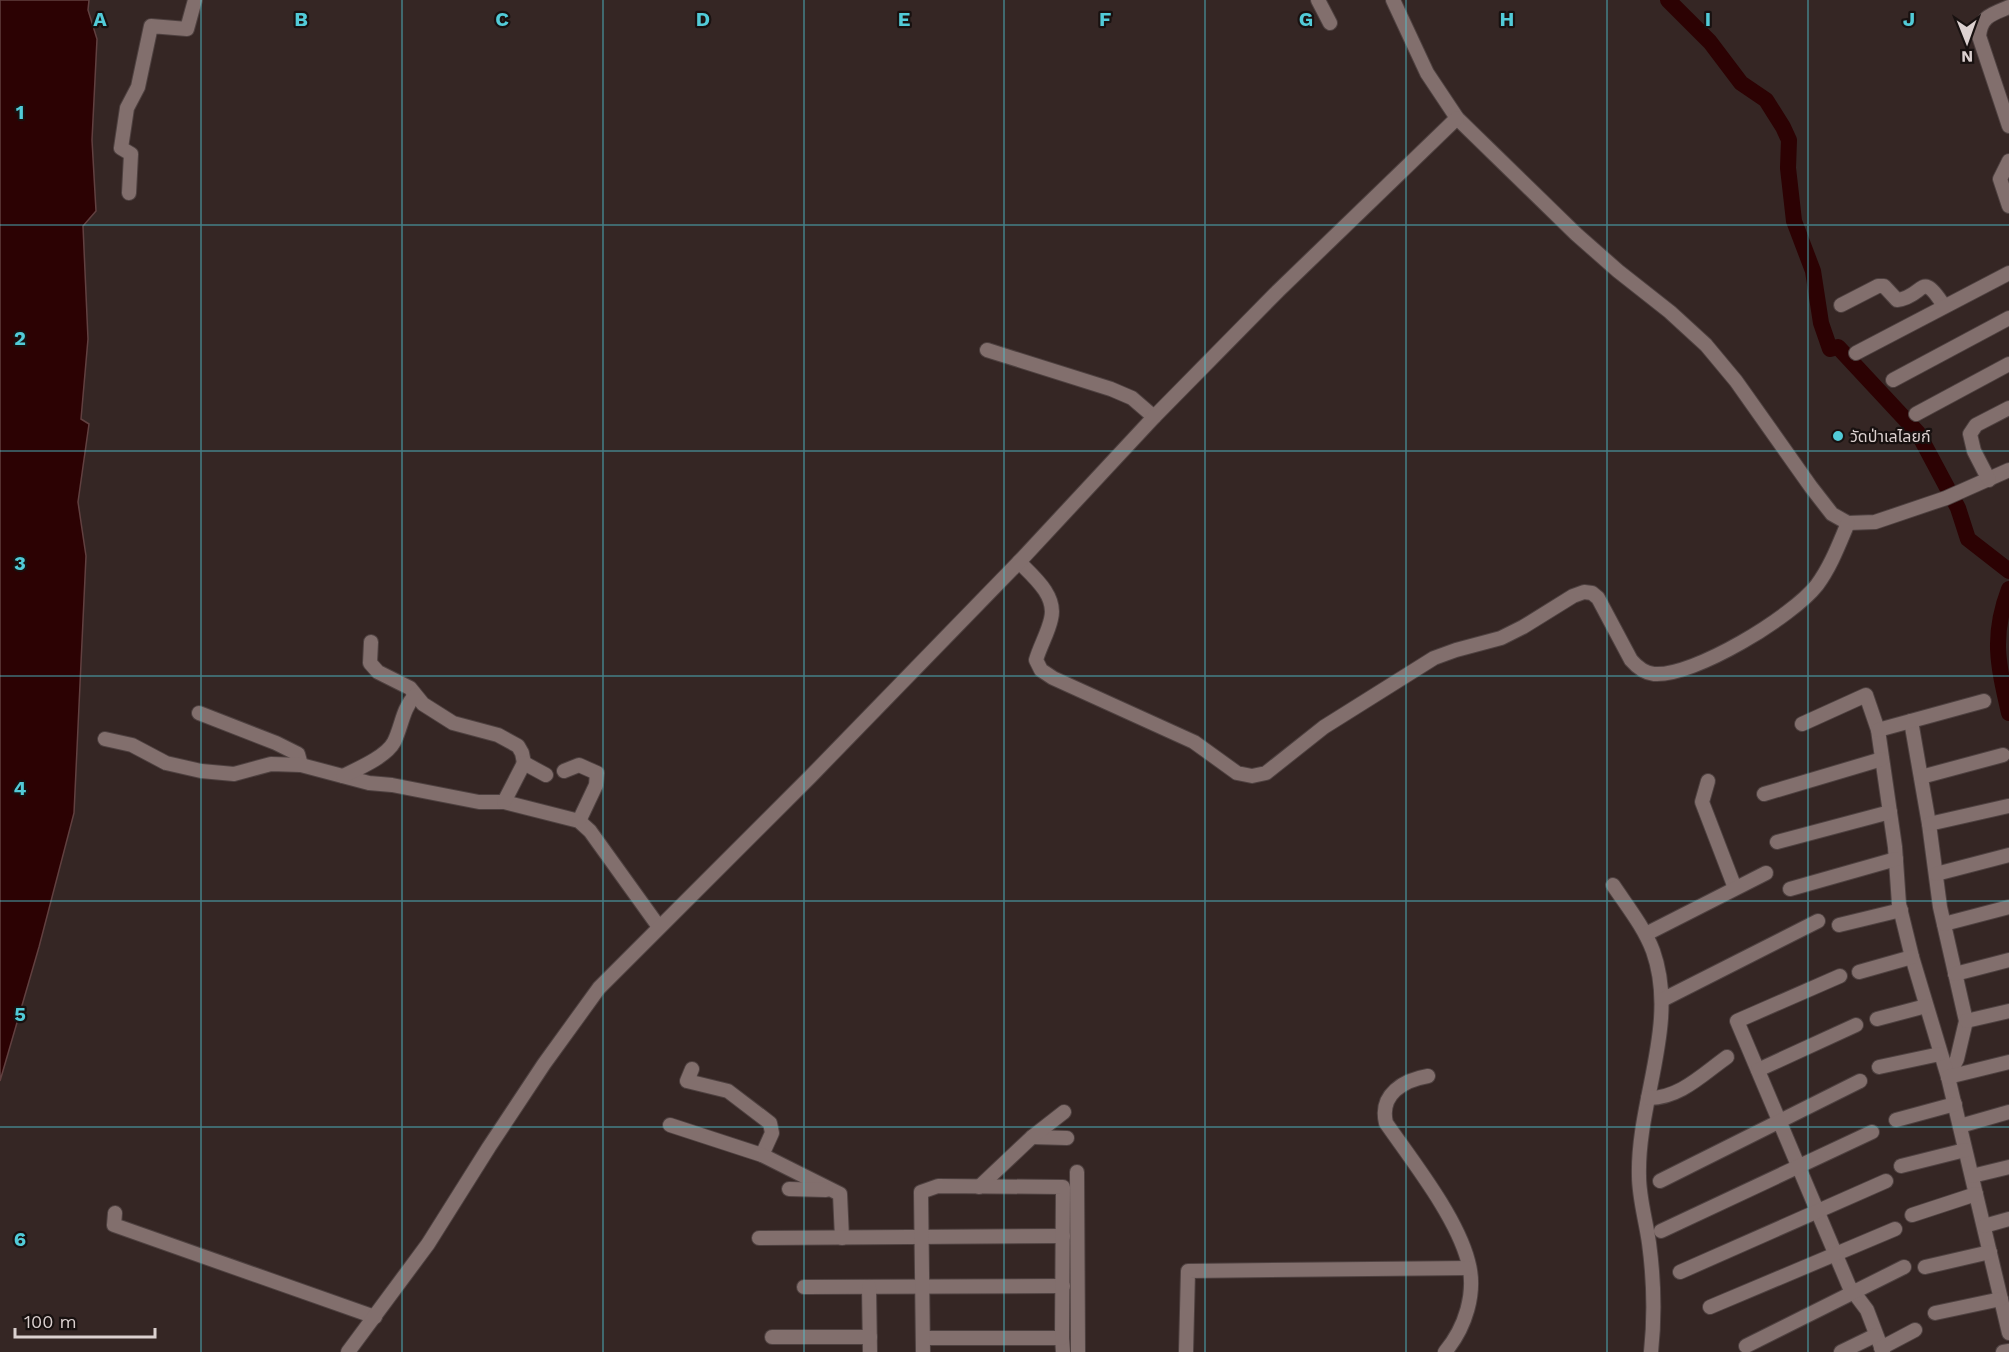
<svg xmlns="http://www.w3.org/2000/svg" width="2009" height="1352" font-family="'Work Sans','Noto Sans Thai',sans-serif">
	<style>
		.water { fill: #2c0203; stroke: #614040; stroke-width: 1.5 }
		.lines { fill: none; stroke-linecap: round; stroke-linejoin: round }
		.river { stroke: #2c0203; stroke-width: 16 }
		.minor-casing { stroke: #4e4140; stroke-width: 16 }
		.minor { stroke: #826f6d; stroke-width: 14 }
		.grid { fill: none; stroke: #52cbd8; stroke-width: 1.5; stroke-opacity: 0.55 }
		.poi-dot { fill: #52cbd8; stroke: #181110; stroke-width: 2 }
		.labels { text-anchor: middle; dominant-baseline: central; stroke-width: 4.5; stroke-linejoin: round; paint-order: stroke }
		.poi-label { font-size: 16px; fill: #dcd1d0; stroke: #181110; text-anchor: start }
		.grid-label { font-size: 20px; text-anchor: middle; font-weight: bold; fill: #52cbd8; stroke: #181110; stroke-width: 4.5; stroke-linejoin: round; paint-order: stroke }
	</style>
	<rect width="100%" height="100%" fill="#352624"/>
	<!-- water -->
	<path class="water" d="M0,0H89L88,10L97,39L92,140L96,211L83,226L88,339L81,419L89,424L78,502L86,556L74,813L39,947L0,1081Z"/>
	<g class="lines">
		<!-- river -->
		<g class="river">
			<path d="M1668,0L1710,42L1741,83L1766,100L1783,127L1789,140L1788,168L1794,221L1813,271L1821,323L1830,349L1838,347L1918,433L1958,508L1968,539L2009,571"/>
			<path d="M2009,589C1991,636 1998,665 2009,713"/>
		</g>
		<defs>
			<g id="minor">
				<path d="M1318,0L1330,23"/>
				<path d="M1393,0L1427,73L1457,118L1576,234L1618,271L1670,312L1706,345L1736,381L1811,487L1832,514L1848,523L1875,522L1946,498L2009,470"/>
				<path d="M2009,7C1992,14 1981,16 1979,36L2009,126"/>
				<path d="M2009,161L2000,179L2009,206"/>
				<path d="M129,193L131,154L121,148L127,108L138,87L151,26L187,29L195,0"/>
				<path d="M1841,305L1878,286H1884L1897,300C1925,297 1920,268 1944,306"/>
				<path d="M987,350L1111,389L1132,398L1154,417"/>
				<path d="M1856,353L2009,273"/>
				<path d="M1893,380L2009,318"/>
				<path d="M1916,414L2009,364"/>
				<path d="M1989,480L1974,451L1970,434L1976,425L2009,408"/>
				<path d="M1019,562C1034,577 1057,596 1051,619C1048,633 1040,646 1036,660L1041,670L1053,678L1194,742L1237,773L1252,776L1266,773L1324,727L1434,658L1456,650L1501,638L1523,627L1573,596L1584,592L1592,593L1598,598L1631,660C1637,667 1644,673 1654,674C1694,677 1793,616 1817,585C1831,566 1839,544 1848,523"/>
				<path d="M371,642L370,663L378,672L410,688L423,704L453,723L498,735L518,746L522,753L524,763"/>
				<path d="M199,713L276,743L298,754L301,765"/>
				<path d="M1911,721L1929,824L1940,907L1966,1021L1957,1059L1948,1077"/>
				<path d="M1802,724L1866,695L1878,730L1895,847L1899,904L1912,957L1948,1077L2009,1333"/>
				<path d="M1878,730L1984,701"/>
				<path d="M105,739L132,745L166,763L201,771L234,774L271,764L301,765L369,783L392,785L479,802H504L579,821L590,831L659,927"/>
				<path d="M564,771L579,765L597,773L596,785L579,821"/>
				<path d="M343,776C357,769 386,757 394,742C402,726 402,710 415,695"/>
				<path d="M1921,777L2003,755"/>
				<path d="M1708,781L1702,802L1735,888"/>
				<path d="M1764,794L1882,759"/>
				<path d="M504,802L524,763L546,775"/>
				<path d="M1929,824L2008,806"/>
				<path d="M1777,842L1890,812"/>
				<path d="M1936,874L2009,855"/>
				<path d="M1613,885C1627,906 1644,927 1653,951C1679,1024 1637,1101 1639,1176C1639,1198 1646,1221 1649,1243C1654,1280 1655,1315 1651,1352"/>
				<path d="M1790,889L1896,859"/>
				<path d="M1944,924L2009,907"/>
				<path d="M1839,925L1901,910"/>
				<path d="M1646,934L1766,873"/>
				<path d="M1859,972L1912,957"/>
				<path d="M1955,974L2009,960"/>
				<path d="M1840,976L1737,1021L1849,1286L1867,1310L1883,1352"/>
				<path d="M1662,1000L1818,921"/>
				<path d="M1877,1019L1926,1006"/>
				<path d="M1966,1021L2009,1011"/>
				<path d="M1879,1067L1940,1054"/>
				<path d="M692,1069L687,1081L728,1091L770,1123L772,1133L762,1155"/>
				<path d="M1758,1070L1856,1025"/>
				<path d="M1428,1076C1404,1080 1379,1094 1386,1123C1413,1162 1456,1216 1468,1261C1477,1293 1465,1328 1445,1352"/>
				<path d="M1948,1077L2009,1062"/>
				<path d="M1648,1098C1679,1099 1703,1074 1727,1057"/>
				<path d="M1896,1120L1955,1104"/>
				<path d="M670,1125L762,1155L840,1194L842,1238"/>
				<path d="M1960,1126L2009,1112"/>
				<path d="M1032,1137L1067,1138"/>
				<path d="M1901,1166L1965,1150"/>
				<path d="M1077,1172L1078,1352"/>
				<path d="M1972,1176L2009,1167"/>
				<path d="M1660,1181L1860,1081"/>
				<path d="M979,1187L1032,1137L1064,1112"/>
				<path d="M789,1189L826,1190"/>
				<path d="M115,1213L114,1225L375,1317"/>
				<path d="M1912,1215L1976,1194"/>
				<path d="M1984,1226L2009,1219"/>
				<path d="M1661,1231L1872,1132"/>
				<path d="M759,1238L1063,1236"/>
				<path d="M1925,1267L1990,1252"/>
				<path d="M1680,1272L1886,1181"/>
				<path d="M804,1287L1063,1286"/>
				<path d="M869,1287L870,1352"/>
				<path d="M1710,1307L1895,1229"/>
				<path d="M1935,1313L2001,1299"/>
				<path d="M772,1337H870"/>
				<path d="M923,1338H1062L1063,1352"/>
				<path d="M1746,1346L1904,1267"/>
				<path d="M1881,1348L1915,1330"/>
				<path d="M348,1352L428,1244L489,1147L544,1064L599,988L810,777L1019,562L1154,417L1278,291L1457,118"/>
				<path d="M923,1352L921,1192L938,1186L1063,1187L1062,1338"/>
				<path d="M1186,1352L1188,1271L1469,1268"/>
				<path d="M1841,1352L1876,1335"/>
				<path d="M2003,1352L2009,1351"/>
			</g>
		</defs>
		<!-- minor casing -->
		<use href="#minor" class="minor-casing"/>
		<!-- minor -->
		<use href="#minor" class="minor"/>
	</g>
	<!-- grid -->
	<path class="grid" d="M201,0V1352M402,0V1352M603,0V1352M804,0V1352M1004,0V1352M1205,0V1352M1406,0V1352M1607,0V1352M1808,0V1352M0,225H2009M0,451H2009M0,676H2009M0,901H2009M0,1127H2009"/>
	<!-- markers -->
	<circle class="poi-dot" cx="1838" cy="436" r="6"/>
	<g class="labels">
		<!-- poi labels -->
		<g class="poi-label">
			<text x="1850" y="436">วัดป่าเลไลยก์</text>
		</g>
	</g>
	<g class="grid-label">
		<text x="100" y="26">A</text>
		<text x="301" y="26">B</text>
		<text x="502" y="26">C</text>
		<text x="703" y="26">D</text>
		<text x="904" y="26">E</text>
		<text x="1105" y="26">F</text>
		<text x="1306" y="26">G</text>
		<text x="1507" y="26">H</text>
		<text x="1708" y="26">I</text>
		<text x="1909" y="26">J</text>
		<text x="20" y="119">1</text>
		<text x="20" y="345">2</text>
		<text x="20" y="570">3</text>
		<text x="20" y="795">4</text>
		<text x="20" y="1021">5</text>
		<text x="20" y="1246">6</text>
	</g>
	<!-- north arrow -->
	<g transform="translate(1967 42) rotate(179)" stroke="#181110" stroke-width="4.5" paint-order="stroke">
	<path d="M0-4.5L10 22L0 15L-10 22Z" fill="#dcd1d0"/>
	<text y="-9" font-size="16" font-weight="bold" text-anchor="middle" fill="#dcd1d0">N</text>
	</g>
	<!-- scale -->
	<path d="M15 1328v9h140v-9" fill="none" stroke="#dcd1d0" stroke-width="3"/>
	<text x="24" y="1328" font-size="18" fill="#dcd1d0" stroke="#181110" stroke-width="4.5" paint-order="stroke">100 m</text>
</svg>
